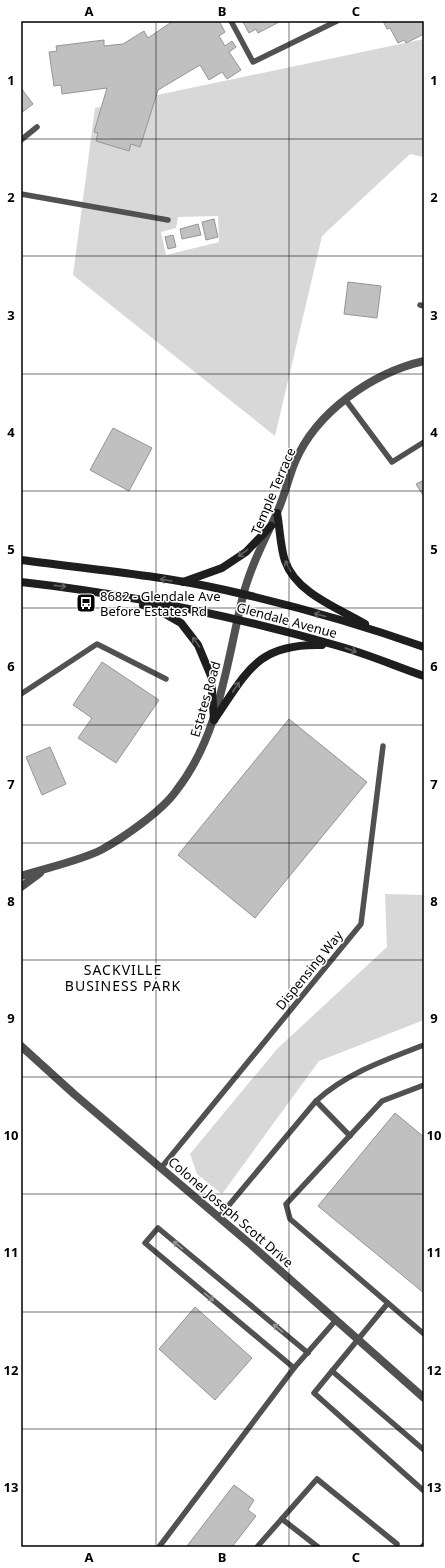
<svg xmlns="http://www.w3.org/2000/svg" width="445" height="1568" font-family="'Noto Sans',sans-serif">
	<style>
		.green { fill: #d8d8d8; fill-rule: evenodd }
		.building { fill: #c0c0c0; stroke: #959595 }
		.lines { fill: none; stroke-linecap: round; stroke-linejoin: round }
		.lane { stroke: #515151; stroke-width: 5.5 }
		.street { stroke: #515151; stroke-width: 8 }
		.secondary { stroke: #1e1e1e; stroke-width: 8 }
		.oneway { stroke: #626262 }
		.oneway2 { stroke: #979797 }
		.grid { fill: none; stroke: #000; stroke-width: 1; stroke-opacity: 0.55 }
		.labels { text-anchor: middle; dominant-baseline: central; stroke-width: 3; stroke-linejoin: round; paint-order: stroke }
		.street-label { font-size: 13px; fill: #000; stroke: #fff }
		.poi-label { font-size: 13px; fill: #000; stroke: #fff; text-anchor: start }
		.neighbourhood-label { font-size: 14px; letter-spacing: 1px; fill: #000; stroke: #fff }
		.neatline { fill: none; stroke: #000; stroke-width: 1.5 }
		.grid-label { font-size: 13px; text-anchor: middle; font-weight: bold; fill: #000 }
	</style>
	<rect width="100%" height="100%" fill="#fff"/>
	<!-- green -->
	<g class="green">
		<path d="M424,39V157L410,154L322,236L275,436L73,275L95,108ZM218,216L219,242L166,255L161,232L176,228L178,217Z"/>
		<path d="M385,894L424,895V1020L319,1061L222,1194L197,1174L190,1154L277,1049L387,947Z"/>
	</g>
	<!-- building -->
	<g class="building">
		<path d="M219,21L225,32L219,36L225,46L232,41L236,47L229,52L241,70L227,79L222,72L209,80L200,65L158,90L140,147L131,144L129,151L96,141L98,133L94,132L107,88L62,94L61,85L54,86L49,52L57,51L56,46L104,40V46L123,44L144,31L148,38L173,21Z"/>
		<path d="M281,21L258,33L256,29L249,33L243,22Z"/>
		<path d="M383,21H424V34L406,43L404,40L398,43L390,28L387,29Z"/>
		<path d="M21,88L33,104L21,113Z"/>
		<path d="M214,219L218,237L206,240L202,222Z"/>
		<path d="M198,224L201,235L182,239L180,229Z"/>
		<path d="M173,235L176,247L168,249L165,237Z"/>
		<path d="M348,282L381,286L377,318L344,314Z"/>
		<path d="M113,428L152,448L129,491L90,470Z"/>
		<path d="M424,480V497L416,484Z"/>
		<path d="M102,662L159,700L116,763L78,738L92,718L73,705Z"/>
		<path d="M289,719L367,782L255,918L178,855Z"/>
		<path d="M50,747L66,784L42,795L26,757Z"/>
		<path d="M395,1113L424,1137V1293L318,1206Z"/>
		<path d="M195,1307L252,1358L215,1400L159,1349Z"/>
		<path d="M234,1485L254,1500L248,1510L256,1516L232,1547H189L187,1546Z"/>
	</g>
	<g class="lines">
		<!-- lane -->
		<g class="lane">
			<path d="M231,21L253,62L337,21"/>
			<path d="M21,140L37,127"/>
			<path d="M21,194L168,220"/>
			<path d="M420,305L424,306"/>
			<path d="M345,399L392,462L424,442"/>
			<path d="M21,694L97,644L166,679"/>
			<path d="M424,1085L382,1101L286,1204L290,1219L424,1334"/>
			<path d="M316,1101L350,1136"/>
			<path d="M161,1168L361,924L383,746"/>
			<path d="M219,1217L316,1101C347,1073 385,1060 424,1045"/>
			<path d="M388,1303L332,1371L424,1450"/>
			<path d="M294,1368L145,1243L158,1228L308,1353"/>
			<path d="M332,1371L314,1393L424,1491"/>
			<path d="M282,1519L318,1547"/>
			<path d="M159,1547L294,1368L336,1320"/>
			<path d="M257,1547L317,1479L397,1544"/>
			<path d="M422,1547L424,1545"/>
		</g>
		<!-- street -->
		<g class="street">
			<path d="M21,876C46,868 79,861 101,850C123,838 162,811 176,791C220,735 226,664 243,596C250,568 264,541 276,515C284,498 288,479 295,462C316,412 372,373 424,361"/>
			<path d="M21,887L40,873"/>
			<path d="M21,1046L74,1094L249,1243L424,1398"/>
		</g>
		<!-- secondary -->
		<g class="secondary">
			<path d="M277,513C280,528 280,546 285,561C296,593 338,608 365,624"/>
			<path d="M21,560C89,569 158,575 225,590C292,605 359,624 424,647"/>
			<path d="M21,582C127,594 233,616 335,645C365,653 395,666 424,676"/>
			<path d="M183,582L222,568L246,552L271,526"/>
			<path d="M143,605L160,611L181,623L198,645L211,676L214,720"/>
			<path d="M214,720C247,672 257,643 322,645"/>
		</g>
	</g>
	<!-- one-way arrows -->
	<defs><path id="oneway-shaft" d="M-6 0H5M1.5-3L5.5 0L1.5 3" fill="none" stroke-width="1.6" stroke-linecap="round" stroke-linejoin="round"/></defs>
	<g class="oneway">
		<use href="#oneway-shaft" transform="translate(243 553) rotate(143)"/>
		<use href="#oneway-shaft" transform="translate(288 566) rotate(-116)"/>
		<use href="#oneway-shaft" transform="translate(166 580) rotate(-171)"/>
		<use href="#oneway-shaft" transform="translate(60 586) rotate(6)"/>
		<use href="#oneway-shaft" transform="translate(320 615) rotate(-165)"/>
		<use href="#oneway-shaft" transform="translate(196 642) rotate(-125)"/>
		<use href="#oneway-shaft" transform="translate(351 650) rotate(20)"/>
		<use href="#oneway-shaft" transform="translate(236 687) rotate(-56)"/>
	</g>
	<g class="oneway2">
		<use href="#oneway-shaft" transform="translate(178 1245) rotate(-140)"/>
		<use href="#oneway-shaft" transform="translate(209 1297) rotate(40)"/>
		<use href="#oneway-shaft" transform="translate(278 1328) rotate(-140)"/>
	</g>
	<!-- grid -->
	<path class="grid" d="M156,21V1547M289,21V1547M21,139H424M21,256H424M21,374H424M21,491H424M21,608H424M21,725H424M21,843H424M21,960H424M21,1077H424M21,1194H424M21,1312H424M21,1429H424"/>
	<!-- icons -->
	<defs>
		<symbol id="bus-square" viewBox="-11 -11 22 22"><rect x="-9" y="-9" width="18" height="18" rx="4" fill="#000" stroke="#fff"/><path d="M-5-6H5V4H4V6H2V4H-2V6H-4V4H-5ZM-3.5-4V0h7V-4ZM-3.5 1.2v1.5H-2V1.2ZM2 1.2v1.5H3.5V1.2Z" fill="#fff"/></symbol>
	</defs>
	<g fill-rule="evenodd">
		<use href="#bus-square" x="75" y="592" width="22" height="22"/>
	</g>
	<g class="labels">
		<!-- street labels -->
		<g class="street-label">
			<text transform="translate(273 491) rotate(-67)">Temple Terrace</text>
			<text transform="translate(287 620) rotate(15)">Glendale Avenue</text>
			<text transform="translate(205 699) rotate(-74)">Estates Road</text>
			<text transform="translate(309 970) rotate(-51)">Dispensing Way</text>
			<text transform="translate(231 1212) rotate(41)">Colonel Joseph Scott Drive</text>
		</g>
		<!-- poi labels -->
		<g class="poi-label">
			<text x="100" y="596">8682 - Glendale Ave<tspan x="100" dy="15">Before Estates Rd</tspan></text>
		</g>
		<!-- neighbourhood labels -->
		<g class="neighbourhood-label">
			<text x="123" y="969">SACKVILLE<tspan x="123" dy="16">BUSINESS PARK</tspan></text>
		</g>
	</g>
	<!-- border -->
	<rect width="445" height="1568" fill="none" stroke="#ffffff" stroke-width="44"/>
	<rect x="22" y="22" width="401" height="1524" class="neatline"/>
	<g class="grid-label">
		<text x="89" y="16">A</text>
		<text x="222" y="16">B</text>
		<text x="356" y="16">C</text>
		<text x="11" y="85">1</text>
		<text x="434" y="85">1</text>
		<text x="11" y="202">2</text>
		<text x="434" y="202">2</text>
		<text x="11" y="320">3</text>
		<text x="434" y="320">3</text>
		<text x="11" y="437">4</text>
		<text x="434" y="437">4</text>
		<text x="11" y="554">5</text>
		<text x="434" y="554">5</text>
		<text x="11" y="671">6</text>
		<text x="434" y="671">6</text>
		<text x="11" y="789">7</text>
		<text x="434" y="789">7</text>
		<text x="11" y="906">8</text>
		<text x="434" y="906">8</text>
		<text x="11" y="1023">9</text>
		<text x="434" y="1023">9</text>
		<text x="11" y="1140">10</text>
		<text x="434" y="1140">10</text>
		<text x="11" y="1257">11</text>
		<text x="434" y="1257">11</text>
		<text x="11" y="1375">12</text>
		<text x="434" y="1375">12</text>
		<text x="11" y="1492">13</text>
		<text x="434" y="1492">13</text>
		<text x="89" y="1562">A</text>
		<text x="222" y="1562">B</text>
		<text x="356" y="1562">C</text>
	</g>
</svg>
